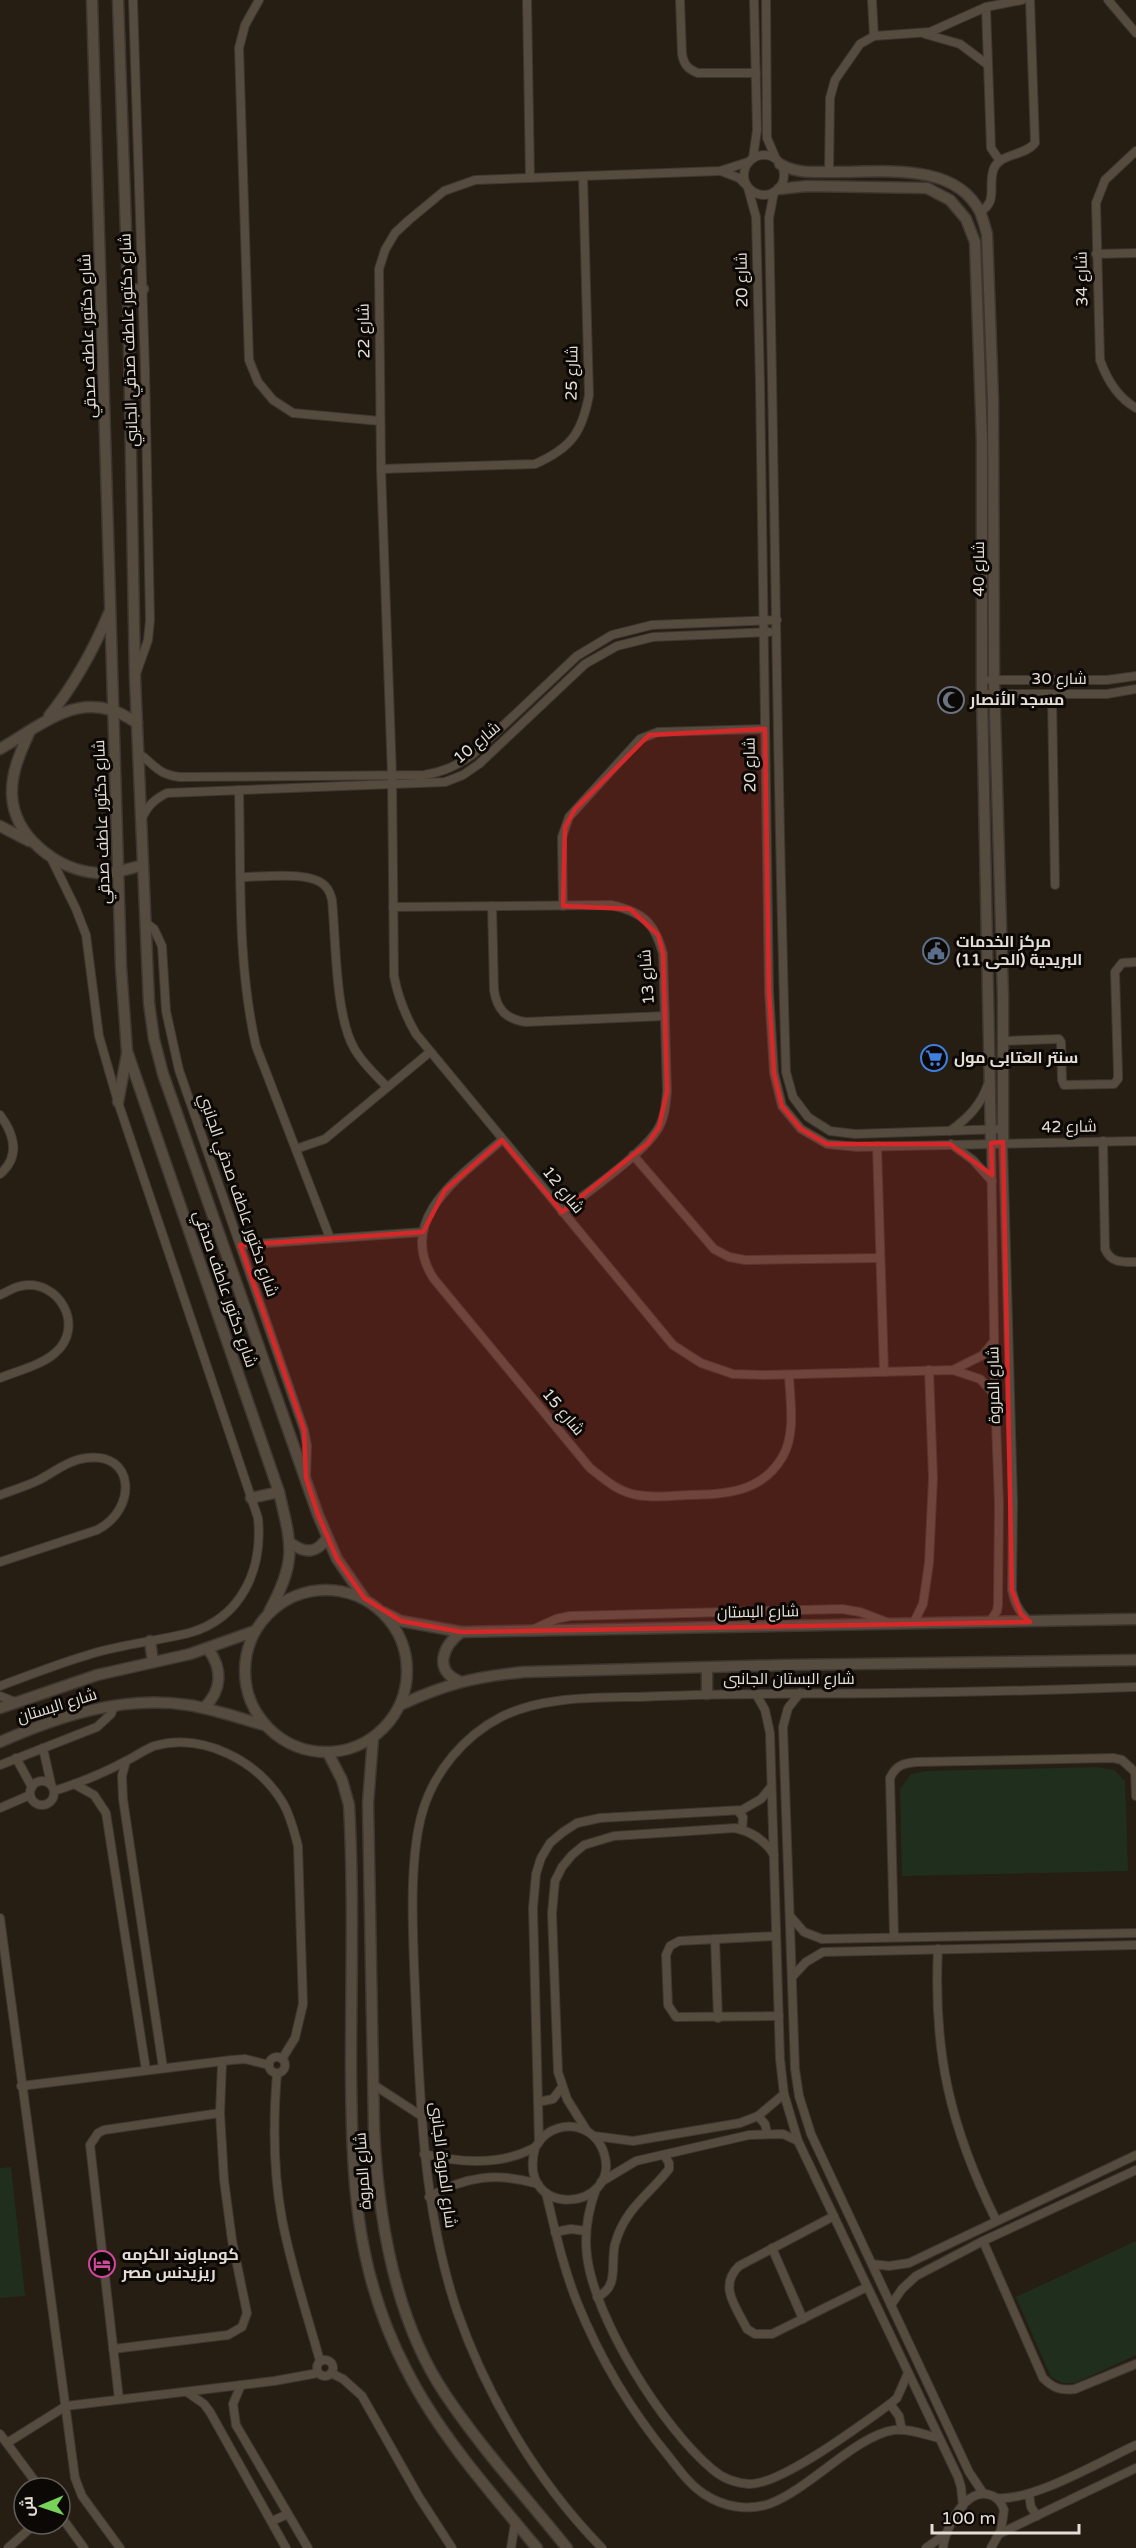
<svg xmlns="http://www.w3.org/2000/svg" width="1136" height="2548" font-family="'Varela Round',Cairo,sans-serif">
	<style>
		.grass { fill: #202f1d }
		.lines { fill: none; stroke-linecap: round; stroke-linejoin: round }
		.minor-casing { stroke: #3e3630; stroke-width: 10 }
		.tertiary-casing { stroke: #3e3630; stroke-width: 13 }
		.minor { stroke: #554b3f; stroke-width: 8 }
		.tertiary { stroke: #554b3f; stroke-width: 10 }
		.marked { fill: #d62828; fill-opacity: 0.2; stroke: #d62828; stroke-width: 4.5; stroke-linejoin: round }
		.labels { text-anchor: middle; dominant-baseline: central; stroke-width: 6; stroke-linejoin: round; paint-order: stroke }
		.street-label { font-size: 16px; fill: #e4ded7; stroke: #0c0805 }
		.poi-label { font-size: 16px; font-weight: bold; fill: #e4ded7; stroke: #0c0805; text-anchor: start }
	</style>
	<rect width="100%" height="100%" fill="#261d13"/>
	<!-- grass -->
	<g class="grass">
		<path d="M1098,1767L1114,1770L1125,1781L1128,1871L902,1876L900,1789L911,1774L927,1771Z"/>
		<path d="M11,2167L25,2296L0,2298V2168Z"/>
		<path d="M1136,2241V2355L1075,2383H1063L1051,2377L1016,2297Z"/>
	</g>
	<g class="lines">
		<defs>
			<g id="minor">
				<path d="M133,0L145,370L150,620L148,640L136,674"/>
				<path d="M259,0L245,25L239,48L249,360L258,382L273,400L293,413L380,421"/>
				<path d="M527,0L530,178"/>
				<path d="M680,0L682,54C684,65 688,69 698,73H756"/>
				<path d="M766,0L767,138L776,159"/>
				<path d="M872,0L874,36"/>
				<path d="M1108,0L1136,33"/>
				<path d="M986,7L991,148L1000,161"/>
				<path d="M925,34L960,44L988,65"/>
				<path d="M1136,151L1105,180L1096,203L1100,360C1107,380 1117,397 1136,408"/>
				<circle cx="764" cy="175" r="20"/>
				<path d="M753,158L757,130L754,0"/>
				<path d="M748,162L720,171L475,180L444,191L409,220L395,233L385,250L379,269L381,469L392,775L394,976C398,997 405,1015 416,1034L673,1345L701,1363L733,1374L766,1375L953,1370L980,1379L995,1395"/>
				<path d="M721,171L739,178L746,185"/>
				<path d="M829,172L830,98L835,80L860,44L874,36L930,32L986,7L1022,0"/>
				<path d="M748,188L756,217L760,383L769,991L774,1073L782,1106L801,1129L827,1144L857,1147L1136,1141"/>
				<path d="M774,192L769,218C775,503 777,787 786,1072L793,1097L808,1117L830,1131L855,1134L1003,1129"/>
				<path d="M980,212C999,201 987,185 994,168C1001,153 1025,156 1035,143L1030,0"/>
				<path d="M1096,254L1136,253"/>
				<path d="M381,469L535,464C571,448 582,433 589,395L583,176"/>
				<path d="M990,680H1107L1136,676"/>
				<path d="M982,694H1107L1136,689"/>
				<path d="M1052,695L1055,885"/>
				<path d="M138,753C156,765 156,774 180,777L424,775C443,772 456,766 472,755L577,656L612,635L652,625L777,620"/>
				<path d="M239,790C241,875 237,963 256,1046L330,1238"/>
				<path d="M142,818C148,805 155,799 167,793L445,782L463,775L479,764L585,664L617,646L653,637L769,632"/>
				<path d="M241,877C262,877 313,870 326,887C329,890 331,896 332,900C336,940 335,1015 354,1048C362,1063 376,1075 387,1087"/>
				<path d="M492,906L494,990C497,1010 506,1019 526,1022L665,1016"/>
				<path d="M563,906L562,837L569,817L640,739L658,732L765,729"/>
				<path d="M393,907L611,905C643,912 655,923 663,954L667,1091C666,1103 665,1116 659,1127C646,1152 586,1193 562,1212"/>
				<path d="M146,923L154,929L162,946L166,1011L179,1070L304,1430L307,1446L306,1478"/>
				<path d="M1003,1041L1059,1039L1061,1042L1062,1080L1064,1085L1114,1084L1118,1079V1073L1115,972L1122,963L1136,962"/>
				<path d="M0,1115C14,1134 21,1156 0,1174"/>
				<path d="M950,1131C968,1118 981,1105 988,1084"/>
				<path d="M502,1140C463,1174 394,1219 434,1279L590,1468C604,1479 618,1492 637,1495C653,1498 671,1496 688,1495C726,1494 762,1493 783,1456C796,1433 790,1400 789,1375"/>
				<path d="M1103,1141L1105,1249C1111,1263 1122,1262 1136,1262"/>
				<path d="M1003,1142L1013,1502L1012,1590C1015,1604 1019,1612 1030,1622"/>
				<path d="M951,1144L973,1160L992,1181"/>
				<path d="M877,1146L884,1372"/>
				<path d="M296,1149L325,1139L430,1052"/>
				<path d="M633,1155L714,1249L729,1257L745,1260L880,1258"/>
				<path d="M240,1245L423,1232"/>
				<path d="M0,1295C7,1292 14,1287 21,1286C59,1278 86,1327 55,1353C42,1365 17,1371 0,1378"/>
				<path d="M953,1370L983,1355L994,1341"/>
				<path d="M0,1495C13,1490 27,1486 39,1480C54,1472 69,1460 86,1458C135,1451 138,1509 97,1530L0,1562"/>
				<path d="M989,1623L997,1611L998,1604L999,1504L995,1395L991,1143"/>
				<path d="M913,1624L923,1604L929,1563L933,1478L929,1370"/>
				<path d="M532,1630L556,1619L570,1616L842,1609L860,1612L889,1623"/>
				<path d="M0,1686C30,1675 60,1663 91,1654C123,1644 157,1641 189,1633C242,1618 263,1569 258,1518L118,1102L99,1036L86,935L76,909L49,854"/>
				<path d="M800,1693L788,1708L783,1727L795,2069L799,2096L811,2134L969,2472L983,2493"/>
				<path d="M756,1694L765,1710L770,1733L780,2059L784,2094L798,2141L958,2477L961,2487L963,2506"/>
				<path d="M0,1696L15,1702"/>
				<path d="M43,1748L51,1784"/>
				<path d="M16,1758L32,1787"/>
				<path d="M126,1761L122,1776L123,1799L163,2068"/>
				<path d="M0,1765L97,1727L111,1714L115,1705"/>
				<circle cx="42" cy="1793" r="12"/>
				<path d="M74,1784L94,1795L106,1813L146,2070"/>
				<path d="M54,1791C79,1783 104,1773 126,1761C136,1756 144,1750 154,1746C203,1732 258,1761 283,1803C291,1817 294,1831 298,1846L303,2004L295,2038L282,2059"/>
				<path d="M0,1808L30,1795"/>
				<path d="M738,1811L743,1817L742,1830"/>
				<path d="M791,1917L804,1932L822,1939L1136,1933"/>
				<path d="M0,1918L75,2478L82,2496L120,2548"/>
				<path d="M776,1936L679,1941L670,1946L666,1955L668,2005L676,2017L779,2016"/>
				<path d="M894,1936L890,1778C896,1765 904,1763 917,1762L1113,1758L1122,1760L1135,1772L1136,1796"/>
				<path d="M715,1939L718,2018"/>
				<path d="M938,1949C933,2052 950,2127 996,2220"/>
				<path d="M792,1977L806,1962L823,1952L1136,1945"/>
				<circle cx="277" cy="2065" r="8"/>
				<path d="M277,2073C273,2122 273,2171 282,2219C291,2267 307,2314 320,2361"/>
				<path d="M374,2085L420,2115"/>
				<path d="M21,2086L232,2060L245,2059L269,2065"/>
				<path d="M538,2102L553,2099L562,2087"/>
				<path d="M758,2116L765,2124L767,2133"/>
				<path d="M587,2131L567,2099L558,2072L552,1913L555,1881L562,1867L572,1855L584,1845L614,1836L735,1828C753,1832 765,1840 774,1855"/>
				<path d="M594,2136L633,2141L740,2123L758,2116L784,2094"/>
				<path d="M539,2141L533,1908L536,1874L541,1858L550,1843L563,1832L577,1823L600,1818L742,1810L761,1799L771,1787"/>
				<path d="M424,2154C460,2163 498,2166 532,2149C537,2147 538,2143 541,2139C550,2129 565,2124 579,2128C591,2131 600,2141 604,2153C622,2211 516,2221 535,2148"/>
				<path d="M601,2182L636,2161L749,2135L783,2134L798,2141"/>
				<path d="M596,2189C588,2211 584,2233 587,2256C595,2320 663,2428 712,2469C722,2478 736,2483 749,2484C781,2485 862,2424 890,2404L897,2398L908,2373"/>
				<path d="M546,2193C555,2230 563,2267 577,2302C600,2359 631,2411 670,2458C680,2471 690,2485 704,2494C723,2507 748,2511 769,2504C810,2489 855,2436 894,2430C909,2428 925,2435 939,2438"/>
				<path d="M429,2197C465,2176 498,2172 538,2184"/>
				<path d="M834,2216L739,2266C718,2286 736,2307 747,2329L755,2334H772L867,2287"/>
				<path d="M555,2232L571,2229L586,2231"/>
				<path d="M983,2241L1043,2378C1053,2388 1061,2391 1075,2389L1136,2364"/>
				<path d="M772,2248L803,2319"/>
				<path d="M872,2264L889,2266L909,2263L1136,2155"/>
				<path d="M597,2297C620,2287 610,2264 615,2244C625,2208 649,2195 669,2169V2163L664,2155"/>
				<path d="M891,2305L902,2289L916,2276L983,2241L1136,2170"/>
				<path d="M113,2349L228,2335L242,2327L247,2313L232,2240L224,2180L220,2113L222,2063"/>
				<circle cx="325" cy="2368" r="8"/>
				<path d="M331,2373L343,2379L362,2396L419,2497L452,2548"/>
				<path d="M241,2385L233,2404L236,2425L308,2548"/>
				<path d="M187,2392L204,2404L210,2412L286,2548"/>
				<path d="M119,2399L90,2145L98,2133L104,2130L220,2113"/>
				<path d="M890,2404L899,2416L902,2430"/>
				<path d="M0,2434L40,2488"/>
				<path d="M7,2443L66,2406L274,2381L318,2373"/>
				<path d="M1029,2495L1031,2507L1037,2516"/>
				<path d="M996,2498C1032,2502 1101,2461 1136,2445"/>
				<path d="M60,2515L84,2548"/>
				<path d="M272,2521L288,2514"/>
				<path d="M999,2534L1136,2468"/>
				<path d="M8,2548L35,2524"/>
				<path d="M511,2548L515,2523"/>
				<path d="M602,2548C538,2483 487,2397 457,2311C422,2206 420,2097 415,1988C413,1937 408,1859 423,1810C435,1771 464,1736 501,1717C548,1693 610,1699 662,1696C737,1693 812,1694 887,1693C970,1692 1053,1690 1136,1687"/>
				<path d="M926,2548L947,2533"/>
				<path d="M943,2548C945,2528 967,2483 993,2496C999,2499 1002,2504 1004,2510L1001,2530L991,2548"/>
			</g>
			<g id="tertiary">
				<path d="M92,0L121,967L127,1051L279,1492C292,1547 297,1560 269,1612"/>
				<path d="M118,0L128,290L135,678L149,1003L154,1039L163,1074L318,1515L337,1559L364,1598"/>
				<path d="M780,164C795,173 811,172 829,172C877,173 954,160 980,212C983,219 985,227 987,234L993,399L994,680L1003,997V1142"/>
				<path d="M779,189L807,186L927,188L950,200L966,219L975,242L982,441V694L991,1143"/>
				<path d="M128,290L143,289"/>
				<path d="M49,716C75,684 93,651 109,613"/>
				<path d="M29,733C20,753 11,773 12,795C14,837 57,870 97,873C114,874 128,869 143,865"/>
				<path d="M0,749C34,730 69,697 111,710C120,712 129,718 137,723"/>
				<path d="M0,826L29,841"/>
				<path d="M118,1102L127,1054"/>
				<path d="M251,1498L279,1492"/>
				<path d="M292,1544C306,1554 317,1553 327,1538"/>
				<circle cx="326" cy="1671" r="81"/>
				<path d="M383,1612L401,1621L461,1632L1136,1619"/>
				<path d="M150,1641L153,1662"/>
				<path d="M707,1668V1694"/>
				<path d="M459,1681C433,1670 443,1646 461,1632"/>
				<path d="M400,1705C446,1684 473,1677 524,1672L786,1665L1136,1660"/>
				<path d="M0,1708L97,1675L190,1654L255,1631"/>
				<path d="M204,1708C222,1690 223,1669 208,1649"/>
				<path d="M373,1738L368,1803L374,2128C378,2218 394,2318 445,2394C481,2448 526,2497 567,2548"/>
				<path d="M0,1742C59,1716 123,1695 188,1705C214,1709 239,1718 264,1725"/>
				<path d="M328,1753L342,1780L349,1805C354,1893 351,1981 351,2069C352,2177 354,2270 406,2369C438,2433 491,2493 537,2548"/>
			</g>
		</defs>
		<!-- minor casing -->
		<use href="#minor" class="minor-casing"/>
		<!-- tertiary casing -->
		<use href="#tertiary" class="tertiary-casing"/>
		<!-- minor -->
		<use href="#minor" class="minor"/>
		<!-- tertiary -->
		<use href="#tertiary" class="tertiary"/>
	</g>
	<!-- marked area -->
	<path class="marked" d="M765,729L769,991L774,1073L782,1106L801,1129L827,1144H950L992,1175L991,1143L1003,1142L1012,1590L1021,1614L1030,1622L461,1632L401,1621L364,1598L337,1559L318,1515L306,1478L304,1430L240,1245L423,1232L445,1190L502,1140L562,1212L648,1143L659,1127L667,1091L663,954L658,935L630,909L563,906L565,827L575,809L649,735Z"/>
	<!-- icons -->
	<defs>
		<symbol id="mosque-ring" viewBox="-11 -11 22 22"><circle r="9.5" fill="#0c0805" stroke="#6b7280" stroke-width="1.5"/><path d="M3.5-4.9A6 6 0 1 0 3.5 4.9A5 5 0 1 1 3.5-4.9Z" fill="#6b7280"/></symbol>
		<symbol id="civic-ring" viewBox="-11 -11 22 22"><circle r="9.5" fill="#0c0805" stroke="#5c6f8a" stroke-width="1.5"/><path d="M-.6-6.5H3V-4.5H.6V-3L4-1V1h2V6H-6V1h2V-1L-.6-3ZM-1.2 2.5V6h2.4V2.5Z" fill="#5c6f8a"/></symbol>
		<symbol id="supermarket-ring" viewBox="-11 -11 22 22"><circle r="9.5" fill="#0c0805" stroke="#3f7fe0" stroke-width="1.5"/><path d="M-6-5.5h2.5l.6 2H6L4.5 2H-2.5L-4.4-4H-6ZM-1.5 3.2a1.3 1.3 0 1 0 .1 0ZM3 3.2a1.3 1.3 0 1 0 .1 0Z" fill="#3f7fe0"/></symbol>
		<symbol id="hotel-ring" viewBox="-11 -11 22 22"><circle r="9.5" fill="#0c0805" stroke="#d1479c" stroke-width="1.5"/><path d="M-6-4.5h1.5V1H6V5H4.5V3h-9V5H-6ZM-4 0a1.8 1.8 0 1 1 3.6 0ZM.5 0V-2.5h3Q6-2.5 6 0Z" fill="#d1479c"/></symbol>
	</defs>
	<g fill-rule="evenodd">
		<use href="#mosque-ring" x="936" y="685" width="30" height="30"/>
		<use href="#civic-ring" x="921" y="936" width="30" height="30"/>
		<use href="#supermarket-ring" x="919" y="1043" width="30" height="30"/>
		<use href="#hotel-ring" x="87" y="2249" width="30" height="30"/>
	</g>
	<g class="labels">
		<!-- street labels -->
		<g class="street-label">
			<text transform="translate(1082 279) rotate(-91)">شارع 34</text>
			<text transform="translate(742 280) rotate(-91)">شارع 20</text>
			<text transform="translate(364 331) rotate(-91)">شارع 22</text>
			<text transform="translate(88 336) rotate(-92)">شارع دكتور عاطف صدقي</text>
			<text transform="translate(129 340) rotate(-92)">شارع دكتور عاطف صدقي الجانبي</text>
			<text transform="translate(572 373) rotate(-89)">شارع 25</text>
			<text transform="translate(979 569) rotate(-90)">شارع 40</text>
			<text x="1059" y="679">شارع 30</text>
			<text transform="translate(477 743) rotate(-40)">شارع 10</text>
			<text transform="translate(750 765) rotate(-91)">شارع 20</text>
			<text transform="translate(102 822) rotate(-92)">شارع دكتور عاطف صدقي</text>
			<text transform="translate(647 977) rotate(-94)">شارع 13</text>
			<text transform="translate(1069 1127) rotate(-1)">شارع 42</text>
			<text transform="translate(563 1190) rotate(51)">شارع 12</text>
			<text transform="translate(238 1195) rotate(71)">شارع دكتور عاطف صدقي الجانبي</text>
			<text transform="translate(225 1289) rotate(71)">شارع دكتور عاطف صدقي</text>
			<text transform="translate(994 1385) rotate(-91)">شارع المروة</text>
			<text transform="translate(563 1412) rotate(50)">شارع 15</text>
			<text transform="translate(758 1612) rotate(-1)">شارع البستان</text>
			<text x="789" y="1679">شارع البستان الجانبى</text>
			<text transform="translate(57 1706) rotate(-17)">شارع البستان</text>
			<text transform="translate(443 2165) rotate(83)">شارع المروة الجانبى</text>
			<text transform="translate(363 2171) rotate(-94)">شارع المروة</text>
		</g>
		<!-- poi labels -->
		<g class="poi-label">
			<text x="970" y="700">مسجد الأنصار</text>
			<text x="956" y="942">مركز الخدمات<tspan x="956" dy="18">البريدية (الحى 11)</tspan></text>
			<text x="954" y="1058">سنتر العتابى مول</text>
			<text x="122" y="2255">كومباوند الكرمه<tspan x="122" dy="18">ريزيدنس مصر</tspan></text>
		</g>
	</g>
	<!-- north arrow -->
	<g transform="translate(42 2506) rotate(268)"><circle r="28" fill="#0c0805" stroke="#625e59" stroke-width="1.5"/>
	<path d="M0-4.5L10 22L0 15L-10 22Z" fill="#77d259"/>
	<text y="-9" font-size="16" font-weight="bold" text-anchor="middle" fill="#e4ded7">ش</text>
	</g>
	<!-- scale -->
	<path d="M932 2524v9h147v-9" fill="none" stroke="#e4ded7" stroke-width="3"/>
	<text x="941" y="2524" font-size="18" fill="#e4ded7" stroke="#0c0805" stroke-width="4.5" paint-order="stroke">100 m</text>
</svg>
